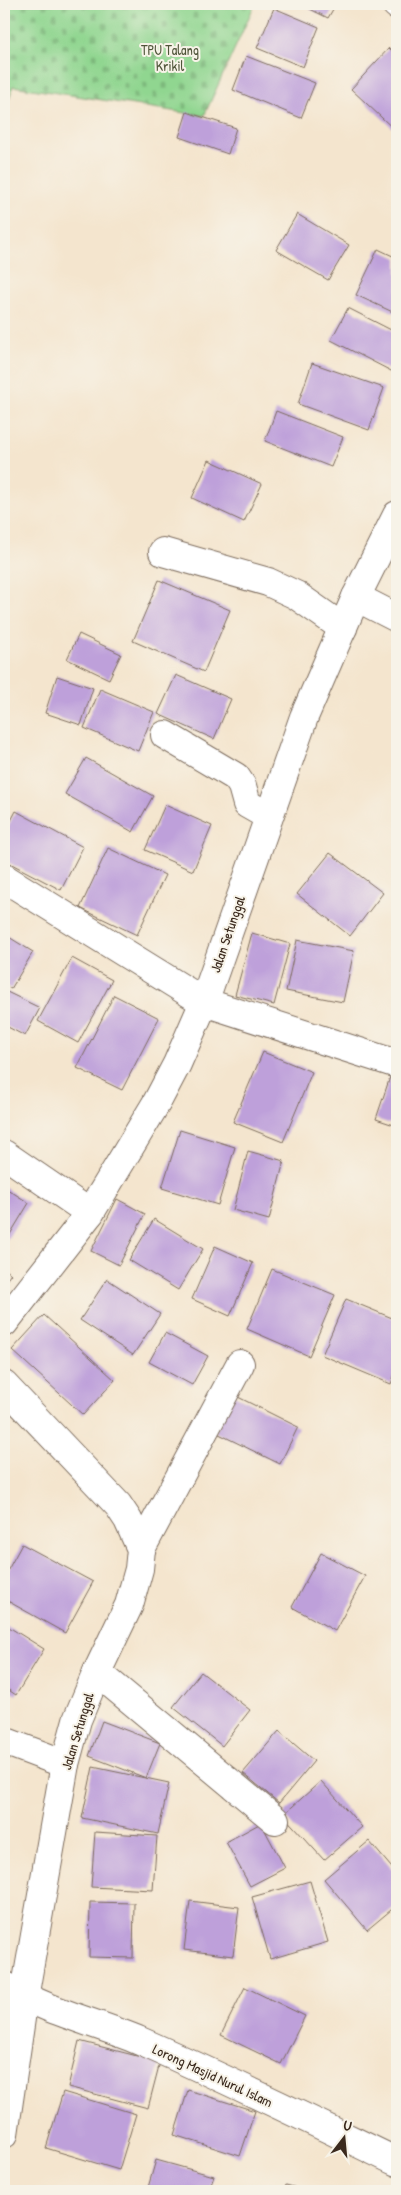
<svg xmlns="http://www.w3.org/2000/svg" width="401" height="2195" font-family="'Patrick Hand',sans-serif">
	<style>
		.cemetery { fill: url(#cemetery-stones); stroke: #668057 }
		.building { fill: #bea0da }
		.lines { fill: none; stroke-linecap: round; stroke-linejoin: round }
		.minor-casing { stroke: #7c6b5c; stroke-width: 30 }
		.minor { stroke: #fff; stroke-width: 28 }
		.labels { text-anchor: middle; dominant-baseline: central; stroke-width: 4; stroke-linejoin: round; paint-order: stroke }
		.park-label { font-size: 14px; fill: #50553a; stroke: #f7f3e8 }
		.street-label { font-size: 14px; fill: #3b2a1e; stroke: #f7f3e8 }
	</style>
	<defs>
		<pattern id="cemetery-stones" width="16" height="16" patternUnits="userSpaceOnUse" patternTransform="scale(1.25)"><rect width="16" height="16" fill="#90d690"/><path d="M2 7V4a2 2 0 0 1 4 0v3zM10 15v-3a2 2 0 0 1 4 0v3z" fill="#7db87c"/></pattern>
	</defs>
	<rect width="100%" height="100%" fill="#f7f3e8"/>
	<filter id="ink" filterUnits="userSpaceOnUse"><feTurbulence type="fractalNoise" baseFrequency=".02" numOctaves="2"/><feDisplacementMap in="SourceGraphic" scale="10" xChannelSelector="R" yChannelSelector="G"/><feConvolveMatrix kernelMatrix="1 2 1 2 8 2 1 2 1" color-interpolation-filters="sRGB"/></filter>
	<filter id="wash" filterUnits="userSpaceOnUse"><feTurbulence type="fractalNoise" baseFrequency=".0096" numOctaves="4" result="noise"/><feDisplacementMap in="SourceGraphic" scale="20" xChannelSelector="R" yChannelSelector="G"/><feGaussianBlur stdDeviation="1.12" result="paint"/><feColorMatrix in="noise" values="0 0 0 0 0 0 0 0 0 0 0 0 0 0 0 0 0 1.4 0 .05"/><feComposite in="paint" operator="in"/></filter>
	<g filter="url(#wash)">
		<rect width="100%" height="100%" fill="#f4e5ce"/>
		<!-- cemetery -->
		<path class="cemetery" d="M4,4H255L204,116L13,86L4,115Z"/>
		<g id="blocks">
			<!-- building -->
			<g class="building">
				<path d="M300,4H336L328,18Z"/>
				<path d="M274,8L319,27L303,67L257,48Z"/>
				<path d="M389,48L397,56V132L351,89Z"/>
				<path d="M246,56L315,83L301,118L233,90Z"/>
				<path d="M187,112L236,128L228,154L179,137Z"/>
				<path d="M297,214L349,245L328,280L276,250Z"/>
				<path d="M378,249L397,258V314L356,295Z"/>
				<path d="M348,308L397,333V374L331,340Z"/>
				<path d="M312,363L384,388L369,430L298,404Z"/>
				<path d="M276,411L343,437L331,467L265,441Z"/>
				<path d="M209,460L262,484L244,522L192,498Z"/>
				<path d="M159,580L230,610L204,672L133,641Z"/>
				<path d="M79,634L121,654L109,679L67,659Z"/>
				<path d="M176,675L231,699L214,739L158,714Z"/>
				<path d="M57,676L93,688L81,725L45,713Z"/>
				<path d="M100,689L154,712L138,751L84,728Z"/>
				<path d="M86,758L153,796L133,832L65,794Z"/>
				<path d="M165,805L212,826L193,871L145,850Z"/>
				<path d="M16,811L83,847L61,890L4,860V834Z"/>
				<path d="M108,848L165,875L137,935L80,908Z"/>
				<path d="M330,853L383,893L350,936L297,894Z"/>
				<path d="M252,933L290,944L274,1005L235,995Z"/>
				<path d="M4,934L33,952L11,989L4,985Z"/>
				<path d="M297,940L354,951L343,1002L286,991Z"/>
				<path d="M72,958L112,980L78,1043L38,1021Z"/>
				<path d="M7,992L40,1008L25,1036L4,1025V997Z"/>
				<path d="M114,995L159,1018L122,1090L77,1068Z"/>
				<path d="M263,1052L312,1072L283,1142L233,1122Z"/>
				<path d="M391,1074L397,1076V1126L376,1119Z"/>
				<path d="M180,1130L235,1147L218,1205L162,1188Z"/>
				<path d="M248,1151L284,1161L269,1220L233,1210Z"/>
				<path d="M4,1187L29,1203L6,1241L4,1240Z"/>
				<path d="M117,1199L145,1214L119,1265L91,1251Z"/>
				<path d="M154,1219L203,1249L178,1290L129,1260Z"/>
				<path d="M215,1246L253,1263L230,1316L192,1299Z"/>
				<path d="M4,1268L11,1274L4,1283Z"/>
				<path d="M272,1269L335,1295L309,1356L247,1329Z"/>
				<path d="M107,1279L160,1314L133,1355L80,1320Z"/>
				<path d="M346,1299L397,1320V1368L391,1384L322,1355Z"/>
				<path d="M44,1315L115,1380L83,1415L12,1350Z"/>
				<path d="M165,1333L208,1356L192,1385L149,1362Z"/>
				<path d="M234,1395L298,1427L280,1464L215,1432Z"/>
				<path d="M22,1544L93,1582L65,1633L4,1599V1577Z"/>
				<path d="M321,1553L365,1576L335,1631L292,1607Z"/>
				<path d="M4,1624L44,1649L16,1695L4,1687Z"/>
				<path d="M201,1672L250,1710L222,1746L173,1707Z"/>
				<path d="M102,1721L160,1743L146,1778L89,1756Z"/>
				<path d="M279,1731L314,1761L279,1803L243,1773Z"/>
				<path d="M93,1767L169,1783L158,1834L82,1818Z"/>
				<path d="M321,1781L362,1827L324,1860L283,1815Z"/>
				<path d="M261,1823L285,1868L250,1886L226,1842Z"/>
				<path d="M95,1832L157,1836L153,1890L91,1887Z"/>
				<path d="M369,1841L397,1874V1905L367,1930L324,1879Z"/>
				<path d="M310,1881L328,1942L270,1959L252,1897Z"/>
				<path d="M190,1901L239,1907L233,1956L184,1950Z"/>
				<path d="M90,1902L134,1903L133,1958L89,1957Z"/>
				<path d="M245,1987L305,2016L281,2064L221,2035Z"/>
				<path d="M79,2041L160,2062L148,2108L68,2087Z"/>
				<path d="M188,2090L255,2111L240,2156L174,2135Z"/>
				<path d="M63,2092L136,2114L119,2170L46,2148Z"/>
				<path d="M156,2160L214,2176L209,2191H147Z"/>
				<path d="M286,2185L308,2191H284Z"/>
			</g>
		</g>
	</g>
	<g filter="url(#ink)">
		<use href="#blocks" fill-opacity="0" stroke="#7c6b5c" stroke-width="1"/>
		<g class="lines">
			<defs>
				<g id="minor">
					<path d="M396,4L397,5"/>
					<path d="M163,552L268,582L296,595L343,628"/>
					<path d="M356,597L397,618"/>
					<path d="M165,735L236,777L242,786L247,804L268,816"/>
					<path d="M4,878L204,1002L397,1064"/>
					<path d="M4,1154L90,1213"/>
					<path d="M4,1323L90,1213L157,1102L177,1064L204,1002L304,717L356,597L397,515"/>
					<path d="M4,1385L118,1505L128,1520L141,1549L139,1569L129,1605L97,1672L77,1720L65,1764L24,1998L4,2134"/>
					<path d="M141,1549L240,1364"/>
					<path d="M97,1672L275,1820"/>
					<path d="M4,1741L65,1764"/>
					<path d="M4,1985C45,2011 95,2022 140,2041C227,2079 312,2121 397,2162"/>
				</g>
			</defs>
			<!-- minor casing -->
			<use href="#minor" class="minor-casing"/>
			<!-- minor -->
			<use href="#minor" class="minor"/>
		</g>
	</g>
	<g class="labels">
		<!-- park labels -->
		<g class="park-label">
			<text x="170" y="49">TPU Talang<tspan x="170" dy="16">Krikil</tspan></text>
		</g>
		<!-- street labels -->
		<g class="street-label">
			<text transform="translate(227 934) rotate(-71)">Jalan Setunggal</text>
			<text transform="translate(77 1731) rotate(-73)">Jalan Setunggal</text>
			<text transform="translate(213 2075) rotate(25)">Lorong Masjid Nurul Islam</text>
		</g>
	</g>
	<!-- margin -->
	<rect width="401" height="2195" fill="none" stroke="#f7f3e8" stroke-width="20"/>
	<!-- north arrow -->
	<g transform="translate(344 2138) rotate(16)" stroke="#f7f3e8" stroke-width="4" paint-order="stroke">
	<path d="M0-4L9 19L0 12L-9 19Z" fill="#3b2a1e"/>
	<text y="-8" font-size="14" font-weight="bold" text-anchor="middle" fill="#3b2a1e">U</text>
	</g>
</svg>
